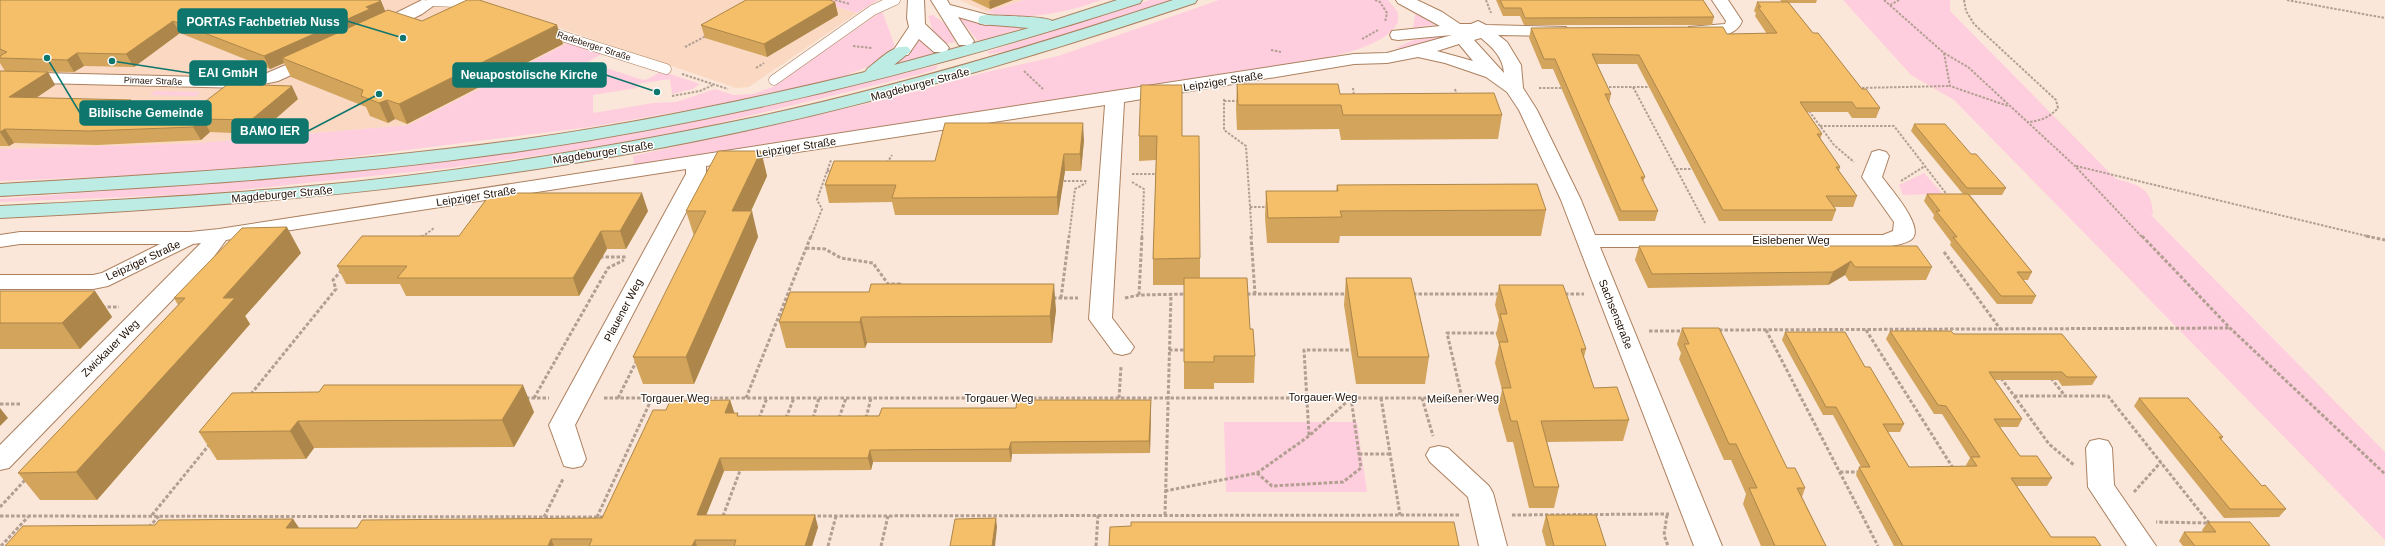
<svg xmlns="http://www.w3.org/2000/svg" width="2385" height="546" font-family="Helvetica,sans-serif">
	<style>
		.built { fill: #fad8c1 }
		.green { fill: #ffcede }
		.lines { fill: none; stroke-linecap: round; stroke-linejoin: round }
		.service-casing { stroke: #ac805f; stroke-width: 11 }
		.minor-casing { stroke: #ac805f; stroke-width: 2 }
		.secondary-casing { stroke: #ac805f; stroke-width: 2 }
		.path-far1 { stroke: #b29f92; stroke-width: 2; stroke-dasharray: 2.5 1.5; stroke-linecap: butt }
		.path { stroke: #b29f92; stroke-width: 3; stroke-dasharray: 3.5 2; stroke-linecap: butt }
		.service { stroke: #fff; stroke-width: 10 }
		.minor { fill: #fff; fill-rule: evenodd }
		.secondary { fill: #bcece4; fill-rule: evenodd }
		.wall { fill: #d3a45b }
		.shaded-wall { fill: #ac864a }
		.building { fill: #f5bf6a; stroke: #ac864a }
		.labels { text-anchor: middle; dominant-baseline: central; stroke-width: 3; stroke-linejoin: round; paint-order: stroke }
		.far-street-label { font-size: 9px; fill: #201004; stroke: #fff }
		.street-label { font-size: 11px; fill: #201004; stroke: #fff }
		.leader { fill: none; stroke: #0f766e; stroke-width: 1.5 }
		.callout-dot { fill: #0f766e; stroke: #fff; stroke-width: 1.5 }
		.callout { fill: #0f766e; stroke: #0f766e; stroke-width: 1.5 }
		.callout-label { font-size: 12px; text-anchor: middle; font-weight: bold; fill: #fff }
	</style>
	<rect width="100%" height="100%" fill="#fbe7d9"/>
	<!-- built -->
	<g class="built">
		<path d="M0,0H425L450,3L568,43L409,125L200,143L0,149Z"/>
		<path d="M478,0H815L857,13L749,87L736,88Z"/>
		<path d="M960,0H1024L986,12Z"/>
	</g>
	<!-- green -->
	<g class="green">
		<path d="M815,0H878L857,13Z"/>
		<path d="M1024,0H1102C1064,13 1025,22 986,12Z"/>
		<path d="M1150,0H1176L1016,50L989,54L987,52Z"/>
		<path d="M1219,0H1388L1398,12C1398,16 1399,21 1397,24C1383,47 1337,55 1312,61L634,165L633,156L892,98L987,72L1058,56Z"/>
		<path d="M1843,0H1950V11L2116,179C2138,185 2152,187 2153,214L2151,215L2385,452V540L1954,100L1911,75Z"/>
		<path d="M1416,10L1440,24L1413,28Z"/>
		<path d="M882,11L895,46L888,54L870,66L836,79L705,107L590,127L241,171L0,181V149L200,143L409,125L568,43L602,54L588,62L640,79L646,80L662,71L700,84L693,89L672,94L670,79L637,84V88L593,95V113L653,103L676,102L715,89L734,95L753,94L773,87Z"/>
		<path d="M933,15L949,27L955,42L946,44L933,31L928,16Z"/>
		<path d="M959,18L990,25L1030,26L978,41Z"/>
		<path d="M919,34L934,54L893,64Z"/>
		<path d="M1436,35L1441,37V39L1406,49L1396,48L1411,41Z"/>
		<path d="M938,65L936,69L921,74L695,129L576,150L449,168L201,194L0,202V199L330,174L450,160L600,138L768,106Z"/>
		<path d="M155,91L201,92L195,96L150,95Z"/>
		<path d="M1924,173L1943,194L1903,195L1899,185Z"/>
		<path d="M1224,422H1357L1367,492H1226Z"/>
	</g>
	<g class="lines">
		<defs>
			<g id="service">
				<path d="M432,1L456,2L475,8"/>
				<path d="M546,31L666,69"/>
				<path d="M774,80L873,10L895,0"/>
			</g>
			<g id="minor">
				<path d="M422,0L440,1L422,14L386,32H374L372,28L374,24Z"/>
				<path d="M908,0H924L925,24L946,44L949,48L946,52H934L919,39L908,55H896L893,51L909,27L907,18Z"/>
				<path d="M931,0H947L950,5L992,16L994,20L992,24L986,25L958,17L974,41L971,45H959Z"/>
				<path d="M1396,0H1417L1442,12L1460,24H1471L1478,21L1486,25L1566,27L1568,31L1566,35L1560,36L1498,35L1507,42L1521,65L1523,88L1537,110L1581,200L1595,235H1883L1893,231L1894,222L1862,177L1872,152L1879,150L1886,152L1889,156L1882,177C1890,188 1925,227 1912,239C1906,244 1892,246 1885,247H1600L1722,546H1694L1561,200L1519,110L1507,92L1486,77L1445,63L1418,57L1387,63L1354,64L1124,102L1112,318L1134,347L1130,353L1122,355L1114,353L1089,319L1105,105L706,166V174L575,425L586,459L582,466L573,468L564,466L549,425L686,174V169L226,240L213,258L9,468L0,470V445L201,243L193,244L108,286L93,289H0V275H93L102,273L160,244H20L0,247V235L20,232H190L219,229L1354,54L1387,53L1452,35L1398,40L1392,39L1390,35L1392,31L1440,26L1398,3ZM1481,38C1492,47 1503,57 1504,73L1474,40ZM1459,44L1473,61L1437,51Z"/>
				<path d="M1712,0H1728L1742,21C1736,39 1705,39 1689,35L1687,31L1689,27L1725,24L1726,21Z"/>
				<path d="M314,53L320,54L323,58L320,62L278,81L244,88L0,82V72L244,78L267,73Z"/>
				<path d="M2099,439L2108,441L2112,448L2114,485L2156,546H2127L2088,487L2086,448L2090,441Z"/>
				<path d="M1439,446L1448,448L1489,486L1493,493L1507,546H1479L1468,497L1430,462L1426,455L1430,448Z"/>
			</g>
			<g id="secondary">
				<path d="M1117,0H1142L1140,3C940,68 736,119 528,150C353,176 176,186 0,196V184C176,174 351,163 525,139C640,123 753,99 865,72L868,68C879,60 893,44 908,47L911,51L894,65L1029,28L980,24L978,20L980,16L986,15C997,16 1048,16 1052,21Z"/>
				<path d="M1173,0H1197L1195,3C1048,52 904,96 753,129C505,184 253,206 0,218V206C100,201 200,196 300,187C451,174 602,149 751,118C894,88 1034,46 1173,0Z"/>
			</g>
		</defs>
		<!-- service casing -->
		<use href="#service" class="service-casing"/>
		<!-- minor casing -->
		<use href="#minor" class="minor-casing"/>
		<!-- secondary casing -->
		<use href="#secondary" class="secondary-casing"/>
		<!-- path-far1 -->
		<g class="path-far1">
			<path d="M835,0L850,4"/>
			<path d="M1375,0L1380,2L1387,13L1385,22"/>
			<path d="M1486,0L1491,13"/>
			<path d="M1884,0L1944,53L1968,67L2075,166L2142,237"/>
			<path d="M1964,0L1966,11L1974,24L2056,100L2058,108C2049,118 2040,121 2027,122"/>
			<path d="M2287,0L2385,18"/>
			<path d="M1890,5L1899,0"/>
			<path d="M1362,39L1378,30"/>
			<path d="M853,46L872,48"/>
			<path d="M685,47L706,36"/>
			<path d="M1271,50L1281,52"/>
			<path d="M1944,53L1950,86L2008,106"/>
			<path d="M756,68L764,63"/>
			<path d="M1024,71L1043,89"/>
			<path d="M682,74L728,89"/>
			<path d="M1605,87H1652"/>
			<path d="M1633,87L1705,223"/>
			<path d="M1353,88L1354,96"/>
			<path d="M1539,88H1564"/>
			<path d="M1858,88L1950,86"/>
			<path d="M1455,89L1457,96"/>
			<path d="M672,96L700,91L713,85"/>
			<path d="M1224,99V130L1246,146L1252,237"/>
			<path d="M1224,101H1239"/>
			<path d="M1809,111L1834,145L1854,162"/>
			<path d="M1820,126H1894L1948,196"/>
			<path d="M887,163L892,155"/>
			<path d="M2076,166L2371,237"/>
			<path d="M1676,169H1694"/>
			<path d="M827,171H833"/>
			<path d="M1132,174H1157"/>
			<path d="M1060,181H1087"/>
			<path d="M1901,181L1925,166"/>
			<path d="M1132,182L1144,189L1142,237"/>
			<path d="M1250,207H1267"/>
			<path d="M422,237L434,228"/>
			<path d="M811,237L822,209L817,200L831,160"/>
			<path d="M1069,237L1075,189L1086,183"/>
		</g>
		<!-- path -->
		<g class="path">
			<path d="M1251,236L1255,294"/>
			<path d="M2142,236L2230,328L2385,474"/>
			<path d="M2366,236L2385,240"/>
			<path d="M420,238L423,236"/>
			<path d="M806,248L825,249L841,258L873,263L888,284H900L899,287"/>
			<path d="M1944,252L2001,330"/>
			<path d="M600,257H627"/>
			<path d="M1247,294H1348"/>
			<path d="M1413,294H1500"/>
			<path d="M1565,294H1584"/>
			<path d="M1139,295L1142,236"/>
			<path d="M1053,298H1078"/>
			<path d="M1061,298L1069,236"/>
			<path d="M1125,298L1139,295L1188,294"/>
			<path d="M102,307H119"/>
			<path d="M1719,330L2230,328"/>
			<path d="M1766,330L1878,546"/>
			<path d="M1866,330L1953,468"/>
			<path d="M1649,331H1684"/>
			<path d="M1169,350H1186"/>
			<path d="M2001,378L2049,444L2074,465"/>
			<path d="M2051,378L2065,396"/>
			<path d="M251,394L336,289L333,280L342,270"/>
			<path d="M2014,396H2108L2209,523L2156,522"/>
			<path d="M526,398H549"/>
			<path d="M534,398L608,268L624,260"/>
			<path d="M604,398H1503"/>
			<path d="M618,398L636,362"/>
			<path d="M746,398L811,236"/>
			<path d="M1119,398L1121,367"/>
			<path d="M1381,398L1400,515"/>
			<path d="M1422,398L1433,436"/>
			<path d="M1462,398L1447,333H1499"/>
			<path d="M0,404H22"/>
			<path d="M759,418L767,398"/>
			<path d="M786,418L794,398"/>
			<path d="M813,418L819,398"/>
			<path d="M839,418L846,398"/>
			<path d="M866,418L871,398"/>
			<path d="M1309,435L1304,350H1351"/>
			<path d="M1359,454H1390"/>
			<path d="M1840,472H1859"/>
			<path d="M1257,473L1272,486L1343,482L1361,468L1351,398"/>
			<path d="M1165,491L1257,473L1309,436L1351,398"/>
			<path d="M2134,492L2161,462"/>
			<path d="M0,507L26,479"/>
			<path d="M152,515L209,445"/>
			<path d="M1165,515L1171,295"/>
			<path d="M1512,515L1669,514"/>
			<path d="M1667,515L1664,535L1668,546"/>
			<path d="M0,516L605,517"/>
			<path d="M723,516L741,468"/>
			<path d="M812,516L1459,515"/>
			<path d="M544,517L563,479"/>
			<path d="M597,517L652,398"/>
			<path d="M149,527L159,516"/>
			<path d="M1,546L28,517"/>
			<path d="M828,546L836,516"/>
			<path d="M881,546L888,516"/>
			<path d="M1096,546L1098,515"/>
		</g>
		<!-- service -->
		<use href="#service" class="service"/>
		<!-- minor -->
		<use href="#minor" class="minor"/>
		<!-- secondary -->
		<use href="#secondary" class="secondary"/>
	</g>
	<!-- wall -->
	<g class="wall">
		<path d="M0,0L381,1L385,11L422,21L563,44L407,124L395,119L388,123L370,116L366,107L291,77L284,63L270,69L180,33L134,67L84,66L74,72L5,71L0,63Z"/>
		<path d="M971,0H1013L990,9Z"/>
		<path d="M1496,0H1703L1714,17L1712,25H1524L1520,16H1503Z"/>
		<path d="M1780,0H1817L1816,3H1789L1813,33L1862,89L1880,108L1876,118H1852L1848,112H1807L1822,134L1820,139L1840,167L1839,171L1857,196L1853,207H1834L1836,210L1832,221H1719L1637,64H1597L1611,94L1609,104L1645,177L1643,182L1658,211L1655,221H1619L1553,69H1542L1529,38L1531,28L1727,34H1767L1755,16L1756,13L1754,11L1757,2H1782Z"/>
		<path d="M835,2L838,15L767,57L705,38L701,25Z"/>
		<path d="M0,71L48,72L55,85L36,98L136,109L198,107L298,99L258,134L210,132L201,140L97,145L14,143L9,146H0Z"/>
		<path d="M1237,84L1340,94L1502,115L1498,139L1341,140L1339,129L1237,130L1236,108Z"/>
		<path d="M1914,124L1971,154L2006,188L2002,195H1970L2032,272L2028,280H2023L2036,296L2032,304H1997L1950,245L1951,242L1933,218L1934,215L1924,201L1927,194H1963L1911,131Z"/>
		<path d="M1139,136H1182L1200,258V278L1250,329L1255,356L1254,383H1214V389H1184V285H1153V259L1156,160L1139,161Z"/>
		<path d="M1084,140L1081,171H1065L1058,215H895L892,202L829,203L825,185L935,161Z"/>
		<path d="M761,151L767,176L751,211L758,237L694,384H643L633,357L694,236L686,211Z"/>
		<path d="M1337,185L1546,210L1541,236H1340L1339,243H1267L1265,217L1266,191H1336Z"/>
		<path d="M648,211L626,249H607L579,296H406L400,284H346L337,266L459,236Z"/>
		<path d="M1639,246L1932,267L1926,280L1849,281L1845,275L1828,285L1648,288L1635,260Z"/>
		<path d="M301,253L245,316L250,324L97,500H40L18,473L178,305L174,298Z"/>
		<path d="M1346,278L1429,357L1425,384H1356L1344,305Z"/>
		<path d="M1499,285L1586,349L1584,357L1594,388L1629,420L1623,441L1547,442L1559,487L1554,508H1529L1513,442H1507L1498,409L1502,390L1495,363L1499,344L1496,335L1499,320L1495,305Z"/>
		<path d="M0,291H95L112,317L80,349H0Z"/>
		<path d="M790,292L1056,310L1052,343H867L865,348H786L779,322Z"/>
		<path d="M1682,328L1787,468L1805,488L1802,497L1826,546H1761L1743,504L1746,494L1731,460H1724L1679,359L1681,353L1677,344Z"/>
		<path d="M1890,331L1954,334L2097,377L2092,385L2062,386L2058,380H1995L2022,419L2018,427H2000L2020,456L2052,478L2047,486H2017L2051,537L2101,546H1894L1856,475L1859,467H1861L1833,415H1823L1782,340L1785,332L1865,367L1904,424L1900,432H1888L1909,467H1967L1966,465L1970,458L1942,414H1934L1886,339Z"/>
		<path d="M232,393L534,412L514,447L314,448L306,459L217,460L199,432Z"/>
		<path d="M2139,398L2223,437L2221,440L2262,486L2286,509L2279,517L2224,518L2134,406Z"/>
		<path d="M730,400L734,412V413L738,416H852L1151,412L1150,453L1012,454L1011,462H873L871,470L724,471L706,515L818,527L812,546H5L155,525L293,519L299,528H357L602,518L666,410Z"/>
		<path d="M1546,515L1606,546H1546L1542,531Z"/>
		<path d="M2208,522L2270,546H2183L2179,541L2184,532H2203L2202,530Z"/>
	</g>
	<!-- shaded-wall -->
	<g class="shaded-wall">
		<path d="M992,0H1013L990,9L989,1Z"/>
		<path d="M381,1L386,13L282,58L284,63L270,69L264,56L366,7Z"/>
		<path d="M835,2L838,15L767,57L764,44Z"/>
		<path d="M173,21L180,33L134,67L126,54Z"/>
		<path d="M557,25L563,44L407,124L399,104Z"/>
		<path d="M77,53L84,66L74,72L67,60Z"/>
		<path d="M48,72L55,85L18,110L9,97Z"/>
		<path d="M292,86L298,99L258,134L251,120Z"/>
		<path d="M131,100L139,113L117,110Z"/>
		<path d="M387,100L395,119L388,123L379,103Z"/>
		<path d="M203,119L210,132L201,140L193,127Z"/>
		<path d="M1083,123L1084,140L1081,171L1080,154Z"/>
		<path d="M5,129L14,143L9,146L0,132Z"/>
		<path d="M761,151L767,176L739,237L732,211Z"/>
		<path d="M1064,154L1065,171L1058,215L1057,197Z"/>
		<path d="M642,193L648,211L626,249L620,231Z"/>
		<path d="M752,211L758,237L694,384L686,357Z"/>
		<path d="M287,227L301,253L245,316L250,324L97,500L76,472L223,298Z"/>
		<path d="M601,231L607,249L579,296L573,278Z"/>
		<path d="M1851,261L1845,275L1828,285L1833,272Z"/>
		<path d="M1054,284L1056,310L1052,343L1050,316Z"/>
		<path d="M95,291L112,317L80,349L62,323Z"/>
		<path d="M861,317L867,343L865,348L860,322Z"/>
		<path d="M523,385L534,412L514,447L502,420Z"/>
		<path d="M730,400L734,412L729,426L725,413Z"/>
		<path d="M1151,400V412L1150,453L1149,441Z"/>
		<path d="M0,408L8,418L0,426Z"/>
		<path d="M298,421L314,448L306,459L290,431Z"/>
		<path d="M1011,442L1012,454L1011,462L1009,449Z"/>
		<path d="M870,450L873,462L871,470L868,458Z"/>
		<path d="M720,458L724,471L701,528L697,515Z"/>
		<path d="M815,515L818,527L812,546H805Z"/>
		<path d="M996,518L997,527L995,546H992Z"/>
		<path d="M293,519L301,531L286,528Z"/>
		<path d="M551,539L554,546H548Z"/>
		<path d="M695,540L697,546H692Z"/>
	</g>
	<!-- building -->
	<g class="building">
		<path d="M0,0H378L381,1L366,7L370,9L264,56L173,21L126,54L77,53L67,60L0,58V56L7,52L0,49Z"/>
		<path d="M467,0H479L557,25L399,104L387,100L379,103L361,96L363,90L282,58L388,10L422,21Z"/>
		<path d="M746,0H830L835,2L764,44L701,25Z"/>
		<path d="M1500,0H1703L1714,17L1525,18L1521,8H1504Z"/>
		<path d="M1757,2H1788L1813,33H1818L1862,89H1866L1880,108H1856L1852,102H1800L1822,134H1817L1840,167H1836L1857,196H1826L1836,210H1723L1639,55L1592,54L1611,94H1605L1645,177H1641L1658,211H1621L1555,59H1544L1531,28L1723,27L1727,34L1777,33L1758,7H1761Z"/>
		<path d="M0,71L48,72L9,97L131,100L117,110L198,107L228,84L292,86L251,120L203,119L193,127L89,131L5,129L0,132Z"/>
		<path d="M1237,84H1338L1340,94L1494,93L1502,115H1343L1341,105H1238Z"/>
		<path d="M1141,85H1182V136H1199L1200,258L1153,259L1157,136H1139Z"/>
		<path d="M945,123H1083L1080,154H1064L1057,197L892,198L896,185H825L834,161H935Z"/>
		<path d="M1914,124H1945L1971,154H1976L2006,188H1967Z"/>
		<path d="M718,151H761L732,211H752L686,357H633L706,211H686Z"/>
		<path d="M1537,184L1546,210L1340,211L1342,217L1268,218L1266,191H1338L1337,185Z"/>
		<path d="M491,193H642L620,231H601L573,278H397L407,266H337L362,236H459Z"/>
		<path d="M1927,194H1968L2032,272H2017L2036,296H2001L1953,237H1957L1936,211H1940Z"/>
		<path d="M287,227L223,298H235L76,472L18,473L185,298H174L242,228Z"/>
		<path d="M1639,246H1917L1932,267H1855L1851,261L1833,272L1652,274Z"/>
		<path d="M1184,278H1247L1250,329H1253L1255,356H1214V362H1184Z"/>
		<path d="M1346,278H1411L1429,357H1358Z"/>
		<path d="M871,284H1054L1050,316L861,317L860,322H779L790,292H869Z"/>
		<path d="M1499,285H1563L1586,349H1581L1594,388L1617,387L1629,420L1541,421L1559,487H1534L1517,421H1511L1502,388H1511L1499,342H1508L1500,314H1507Z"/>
		<path d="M0,291H95L62,323H0Z"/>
		<path d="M1682,328H1719L1787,468H1795L1805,488H1797L1826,546H1775L1749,488H1757L1736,444H1729L1684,344H1689Z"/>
		<path d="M1890,331H1951L1954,334H2062L2097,377H2067L2062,372H1989L2022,419H1994L2020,456H2037L2052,478H2011L2051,537H2095L2101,546H1903L1859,467H1870L1836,407H1826L1785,332H1845L1865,367H1870L1904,424H1883L1909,467L1977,466L1971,457H1980L1946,406L1938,405Z"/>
		<path d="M324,385H523L502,420L298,421L290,431L199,432L232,393L319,392Z"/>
		<path d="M2139,398H2188L2223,437H2219L2262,486L2265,485L2286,509H2230Z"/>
		<path d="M730,400L725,413H738L737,416H879L882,408H1016L1017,400H1151L1149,441L1011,442L1009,449L870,450L868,458H720L697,515H815L805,546H734L736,540H695L692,546H589L592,539H551L548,546H5L23,526L155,525L159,520L293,519L286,528H357L362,520L602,518L653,410H666L670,401Z"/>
		<path d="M1546,515H1596L1606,546H1554Z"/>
		<path d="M996,518L992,546H950L955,519Z"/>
		<path d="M1131,522H1454L1459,546H1109L1110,527L1131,526Z"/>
		<path d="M2208,522H2250L2270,546H2195L2184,532H2216Z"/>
	</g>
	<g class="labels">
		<!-- far-street labels -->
		<g class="far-street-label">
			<text transform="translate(594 46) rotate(18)">Radeberger Straße</text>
			<text transform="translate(153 81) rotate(2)">Pirnaer Straße</text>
		</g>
		<!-- street labels -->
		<g class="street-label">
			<text transform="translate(1223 81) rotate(-9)">Leipziger Straße</text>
			<text transform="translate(920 84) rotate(-15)">Magdeburger Straße</text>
			<text transform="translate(796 147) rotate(-9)">Leipziger Straße</text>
			<text transform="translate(603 152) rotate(-9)">Magdeburger Straße</text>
			<text transform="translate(282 194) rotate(-5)">Magdeburger Straße</text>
			<text transform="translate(476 196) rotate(-9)">Leipziger Straße</text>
			<text x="1791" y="240">Eislebener Weg</text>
			<text transform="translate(143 260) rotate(-25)">Leipziger Straße</text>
			<text transform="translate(623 310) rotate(-62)">Plauener Weg</text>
			<text transform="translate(1616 314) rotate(68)">Sachsenstraße</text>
			<text transform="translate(110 348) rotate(-45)">Zwickauer Weg</text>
			<text x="1323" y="397">Torgauer Weg</text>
			<text x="675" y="398">Torgauer Weg</text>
			<text x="999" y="398">Torgauer Weg</text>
			<text transform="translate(1463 398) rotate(-1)">Meißener Weg</text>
		</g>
	</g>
	<!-- callouts -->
	<path class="leader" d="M403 38L347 21M112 61L190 73M657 92L606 75M47 58L80 113M379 94L308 131"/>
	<g class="callout-dot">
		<circle cx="403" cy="38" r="4"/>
		<circle cx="112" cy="61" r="4"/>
		<circle cx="657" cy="92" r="4"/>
		<circle cx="47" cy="58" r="4"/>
		<circle cx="379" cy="94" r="4"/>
	</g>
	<g class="callout">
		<rect x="178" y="9" width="169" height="24" rx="4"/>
		<rect x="190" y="61" width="76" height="24" rx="4"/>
		<rect x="453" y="63" width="153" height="24" rx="4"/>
		<rect x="80" y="101" width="131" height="24" rx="4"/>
		<rect x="232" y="119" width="76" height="24" rx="4"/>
	</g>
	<g class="callout-label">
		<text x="263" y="26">PORTAS Fachbetrieb Nuss</text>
		<text x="228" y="77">EAI GmbH</text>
		<text x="529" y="79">Neuapostolische Kirche</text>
		<text x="146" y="117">Biblische Gemeinde</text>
		<text x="270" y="135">BAMO IER</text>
	</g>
</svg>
